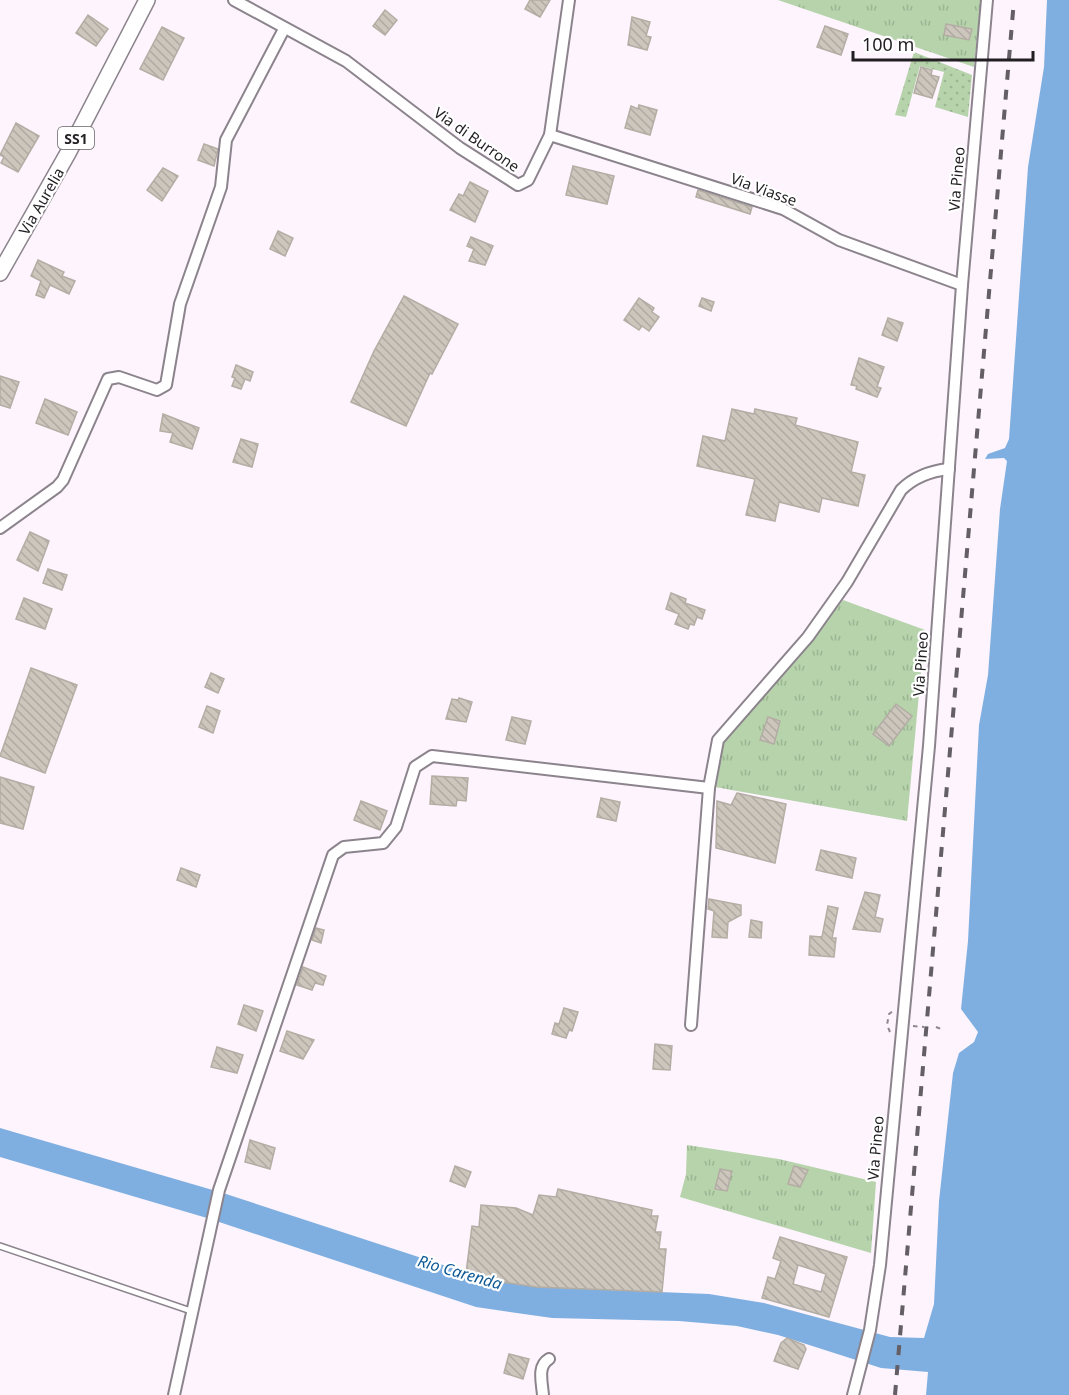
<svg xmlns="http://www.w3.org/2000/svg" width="1069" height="1395" font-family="'Noto Sans',sans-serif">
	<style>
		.grass { fill: url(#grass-dots) }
		.park { fill: url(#park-tufts) }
		.water { fill: #7fafe1 }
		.building { fill: url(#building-back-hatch); stroke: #b3ada4; stroke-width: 1.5; fill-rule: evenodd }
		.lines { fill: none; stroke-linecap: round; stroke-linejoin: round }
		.service-casing { stroke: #8c848c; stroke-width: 8 }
		.minor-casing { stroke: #8c848c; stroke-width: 14 }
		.primary-casing { stroke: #8c848c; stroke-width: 18 }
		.path { stroke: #8d878d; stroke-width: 2; stroke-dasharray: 4.5 4.5; stroke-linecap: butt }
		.service { stroke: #fff; stroke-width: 5 }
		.minor { stroke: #fff; stroke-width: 10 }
		.primary { stroke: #fff; stroke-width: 15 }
		.rail { stroke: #645f64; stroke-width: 4; stroke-dasharray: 10 10; stroke-linecap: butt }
		.labels { text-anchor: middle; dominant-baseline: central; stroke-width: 4.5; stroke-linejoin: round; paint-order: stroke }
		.shield { fill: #fff; stroke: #646264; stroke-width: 1.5 }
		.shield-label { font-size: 14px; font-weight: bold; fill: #221f22 }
		.street-label { font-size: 15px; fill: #221f22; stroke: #fff }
		.water-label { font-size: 16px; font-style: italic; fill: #105995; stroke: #fff }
	</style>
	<defs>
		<pattern id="grass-dots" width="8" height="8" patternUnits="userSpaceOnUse" patternTransform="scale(1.5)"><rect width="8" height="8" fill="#b6d3ab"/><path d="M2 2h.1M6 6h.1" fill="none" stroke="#9cb593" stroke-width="1.8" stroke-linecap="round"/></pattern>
		<pattern id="park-tufts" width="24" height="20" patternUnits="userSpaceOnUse" patternTransform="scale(1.5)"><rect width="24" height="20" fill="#b6d3ab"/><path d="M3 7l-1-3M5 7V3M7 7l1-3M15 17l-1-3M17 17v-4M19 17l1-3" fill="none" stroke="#9cb593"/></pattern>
		<pattern id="building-back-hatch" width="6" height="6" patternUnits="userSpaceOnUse" patternTransform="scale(1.5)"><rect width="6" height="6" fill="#ccc6bd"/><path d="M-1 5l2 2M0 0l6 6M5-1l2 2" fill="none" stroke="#afaaa2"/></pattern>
	</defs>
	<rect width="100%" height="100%" fill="#fdf4fd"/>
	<!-- grass -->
	<path class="grass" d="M914,52L972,75L968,117L935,107L944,72L920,66L906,117L895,115Z"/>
	<!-- park -->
	<g class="park">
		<path d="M778,0H981L974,67Z"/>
		<path d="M843,600L925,630L907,821L715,787L720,750L729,734Z"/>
		<path d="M687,1145L779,1159L876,1182L871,1253L680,1197L686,1174Z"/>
	</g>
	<!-- water -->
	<path class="water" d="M1047,0H1069V1395H926L928,1372L881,1368L778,1335L737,1326L679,1321L552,1318L476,1307L207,1218L0,1157V1128L223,1193L489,1280L536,1287L709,1294L764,1303L890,1337L924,1338L934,1304L939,1201L953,1073L959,1053L974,1042L978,1032L961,1009L968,941L979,725L988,675L1000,509L1007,461L1004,458L985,459L988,454L1005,448L1009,439L1028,167L1044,67Z"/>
	<!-- building -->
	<g class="building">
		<path d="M530,0H550L540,17L525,9Z"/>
		<path d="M385,10L397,20L385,35L373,26Z"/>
		<path d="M88,15L108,29L96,46L76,33Z"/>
		<path d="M632,17L650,22L646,36L651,37L647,50L628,45Z"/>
		<path d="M946,24L972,29L969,40L944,35Z"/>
		<path d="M825,26L848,34L841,55L817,47Z"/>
		<path d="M162,27L184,38L163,80L140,69Z"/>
		<path d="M921,67L932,70L931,75L939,77L932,98L914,93Z"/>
		<path d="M639,105L657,110L650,135L625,128L631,106L638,109Z"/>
		<path d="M16,123L39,136L18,172L1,163L4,157L0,155Z"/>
		<path d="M204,144L218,149L214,166L198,160Z"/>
		<path d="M573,166L614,176L607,204L566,195Z"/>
		<path d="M163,168L178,176L162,201L147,190Z"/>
		<path d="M470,182L488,191L475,222L450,210L459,194L463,196Z"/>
		<path d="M698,190L752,207L750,214L696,197Z"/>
		<path d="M278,231L293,238L285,256L270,249Z"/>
		<path d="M471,237L493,246L485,265L469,261L474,249L467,246Z"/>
		<path d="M38,260L64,272L62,276L75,281L69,294L50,285L44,298L36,295L41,281L31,276Z"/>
		<path d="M404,296L458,324L432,374L430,373L406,426L351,402L374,351Z"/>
		<path d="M639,298L654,308L652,312L659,317L649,331L642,326L639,330L624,320Z"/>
		<path d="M702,298L714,302L711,311L699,306Z"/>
		<path d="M888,318L903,323L897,341L882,335Z"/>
		<path d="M859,358L884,367L877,387L881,388L877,397L856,389L857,386L851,385Z"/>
		<path d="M236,365L253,372L250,381L245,379L241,389L232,386L235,378L232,377Z"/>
		<path d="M0,376L19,382L10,408L0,405Z"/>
		<path d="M45,399L77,412L68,435L36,423Z"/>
		<path d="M732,409L754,414L755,409L797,418L795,425L858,442L851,472L865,475L858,506L822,498L819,512L779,502L775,521L746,515L755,479L697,466L703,436L725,441Z"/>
		<path d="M163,414L199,428L192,449L170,442L173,433L160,431Z"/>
		<path d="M241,439L258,444L252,467L233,462Z"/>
		<path d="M30,532L49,541L38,571L17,560Z"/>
		<path d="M48,569L67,575L62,590L43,583Z"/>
		<path d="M671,593L686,599L685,603L705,610L702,619L697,617L694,625L690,624L688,629L675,624L679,614L666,609Z"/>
		<path d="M24,598L52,609L45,629L16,619Z"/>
		<path d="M31,668L77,685L45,773L0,756Z"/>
		<path d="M211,673L224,679L218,693L205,687Z"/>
		<path d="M459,698L472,702L466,722L446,719L452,699L458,700Z"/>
		<path d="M896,704L912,716L889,746L873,734Z"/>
		<path d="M207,706L220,711L213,733L199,727Z"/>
		<path d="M512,717L531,721L525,744L506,740Z"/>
		<path d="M768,717L780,721L774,744L760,740Z"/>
		<path d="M432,776L468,778L466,801L457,800L456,806L430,804Z"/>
		<path d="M0,777L34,787L23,829L0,823Z"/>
		<path d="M737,793L786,804L775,863L716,848L717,801L731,805Z"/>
		<path d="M601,798L620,802L616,821L597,817Z"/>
		<path d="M361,801L387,811L380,830L354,820Z"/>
		<path d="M821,850L856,858L852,878L816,870Z"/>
		<path d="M181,868L200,875L196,887L177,880Z"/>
		<path d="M865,892L880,895L875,917L883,919L880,932L853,929Z"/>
		<path d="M709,899L741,905V915L728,922L727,938L712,937L714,911L708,909Z"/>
		<path d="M828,906L838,908L832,938H836L834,957L809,955L810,936L822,937Z"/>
		<path d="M751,920L762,922L761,938L749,937Z"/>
		<path d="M316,928L324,930L321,943L312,940Z"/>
		<path d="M303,967L326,976L323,985L315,983L312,990L297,985Z"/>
		<path d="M244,1005L263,1011L256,1031L238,1024Z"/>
		<path d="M564,1008L578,1012L572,1031L569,1030L566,1038L552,1034L555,1023L559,1024Z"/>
		<path d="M287,1031L314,1040L303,1059L280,1051Z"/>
		<path d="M655,1044L672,1046L670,1070L653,1069Z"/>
		<path d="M217,1047L243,1055L237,1073L211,1067Z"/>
		<path d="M250,1140L275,1148L270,1169L245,1162Z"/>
		<path d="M455,1166L471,1172L465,1187L450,1181Z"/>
		<path d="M794,1166L808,1170L800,1187L788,1184Z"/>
		<path d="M720,1169L732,1171L727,1191L715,1189Z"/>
		<path d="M558,1189L652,1210L651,1216H658L655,1232H661L659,1249H666L662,1292L536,1287L489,1280L466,1273L472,1226L479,1227L481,1205L516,1208L533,1215L539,1195L556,1197Z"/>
		<path d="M780,1237L847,1257L829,1317L762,1298L768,1277L775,1279L781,1261L773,1258ZM798,1265L826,1274L821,1292L793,1284Z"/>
		<path d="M787,1338L804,1345L806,1349L798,1369L774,1361L781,1343Z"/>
		<path d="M509,1354L529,1359L523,1379L504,1373Z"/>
	</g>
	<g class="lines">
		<defs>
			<path id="service" d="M0,1246L191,1311"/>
			<g id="minor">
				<path d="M234,0L346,61L460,148L518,185L528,180L550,135L569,0"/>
				<path d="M550,135L783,209L839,240L962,285"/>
				<path d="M0,528L57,487L63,480L108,379L119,377L157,390L166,385L180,304L221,187L226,140L284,29"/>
				<path d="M691,1025L709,788"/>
				<path d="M174,1395L219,1190L333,855L344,847L383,843L396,827L415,767L432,756L709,788L718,740L808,637L847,582L901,490C914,477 930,471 949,469"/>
				<path d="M543,1395C542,1382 537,1366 549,1359"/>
				<path d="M853,1395L870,1330L880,1265L929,746L962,285L987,0"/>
			</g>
			<path id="primary" d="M0,273L68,153L147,0"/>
		</defs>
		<!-- service casing -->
		<use href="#service" class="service-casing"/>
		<!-- minor casing -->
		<use href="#minor" class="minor-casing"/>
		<!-- primary casing -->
		<use href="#primary" class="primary-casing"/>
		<!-- path -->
		<g class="path">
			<path d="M913,1026L924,1027"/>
			<path d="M936,1027L941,1029"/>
			<path d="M890,1032L887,1025L889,1014L893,1011"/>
		</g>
		<!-- service -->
		<use href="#service" class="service"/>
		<!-- minor -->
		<use href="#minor" class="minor"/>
		<!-- primary -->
		<use href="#primary" class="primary"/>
		<!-- rail -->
		<path class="rail" d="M895,1395L1014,0"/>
	</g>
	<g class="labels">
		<!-- shield labels -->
		<rect class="shield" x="58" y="127" width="36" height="22" rx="4.5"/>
		<g class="shield-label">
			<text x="76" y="138">SS1</text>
		</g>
		<!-- street labels -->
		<g class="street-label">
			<text transform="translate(477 139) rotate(35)">Via di Burrone</text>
			<text transform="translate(956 179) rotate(-85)">Via Pineo</text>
			<text transform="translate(764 189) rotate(20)">Via Viasse</text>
			<text transform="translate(41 201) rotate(-60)">Via Aurelia</text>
			<text transform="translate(920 664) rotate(-86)">Via Pineo</text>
			<text transform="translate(875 1148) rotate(-85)">Via Pineo</text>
		</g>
		<!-- water labels -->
		<g class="water-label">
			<text transform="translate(460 1272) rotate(16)">Rio Carenda</text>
		</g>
	</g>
	<!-- scale -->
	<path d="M853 51v9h180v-9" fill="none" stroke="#221f22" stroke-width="3"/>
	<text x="862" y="51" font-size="18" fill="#221f22" stroke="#ffffff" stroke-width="4.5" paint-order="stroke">100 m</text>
</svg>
